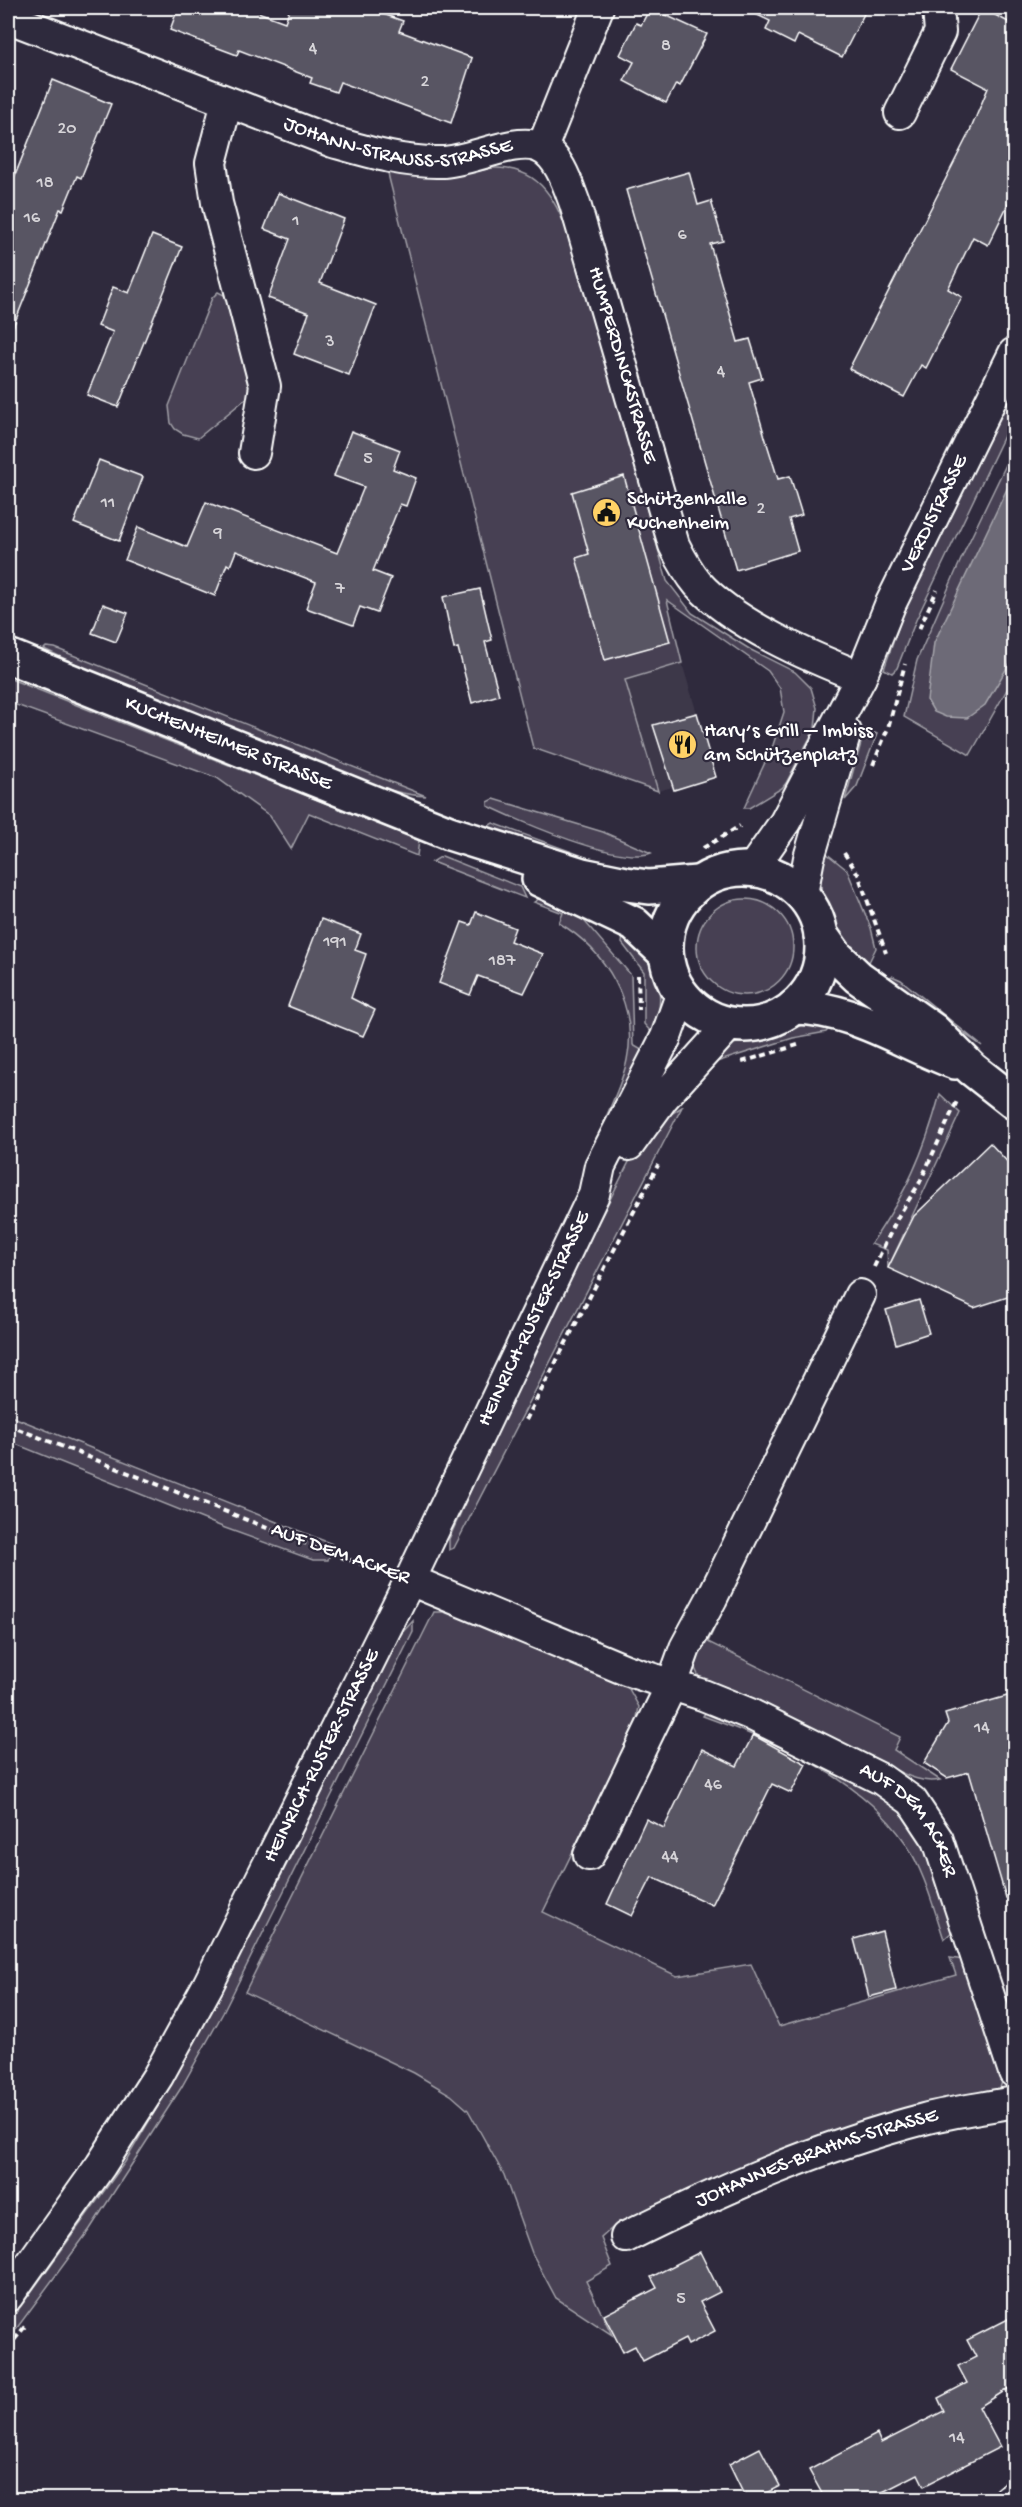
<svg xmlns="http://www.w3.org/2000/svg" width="1022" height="2507" font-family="'Gochi Hand',sans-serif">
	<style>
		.built { fill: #3c3749 }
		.green { fill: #464152; stroke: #a2a0a8; stroke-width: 1.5 }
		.water { fill: #6d6a77; stroke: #a7a6ad; stroke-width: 1.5 }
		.building { fill: #595564; stroke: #fff; stroke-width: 1.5 }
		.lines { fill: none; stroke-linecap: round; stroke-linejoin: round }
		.minor-casing { stroke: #fff; stroke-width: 34 }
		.primary-casing { stroke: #fff; stroke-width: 38 }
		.path { stroke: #fff; stroke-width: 4; stroke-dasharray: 6 4.5; stroke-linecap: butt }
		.minor { stroke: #2f2a3d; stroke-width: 30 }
		.primary { stroke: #2f2a3d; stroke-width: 33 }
		.labels { text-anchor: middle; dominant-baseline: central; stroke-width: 4.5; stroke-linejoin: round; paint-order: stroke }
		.number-label { font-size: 18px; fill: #d6d4d8 }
		.street-label { font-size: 21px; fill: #fff; stroke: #2f2a3d }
		.poi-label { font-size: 21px; fill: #fff; stroke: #2f2a3d; text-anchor: start }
	</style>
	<rect width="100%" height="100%" fill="#2f2a3d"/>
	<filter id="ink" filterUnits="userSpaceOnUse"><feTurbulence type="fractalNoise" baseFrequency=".0167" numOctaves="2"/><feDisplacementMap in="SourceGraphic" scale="12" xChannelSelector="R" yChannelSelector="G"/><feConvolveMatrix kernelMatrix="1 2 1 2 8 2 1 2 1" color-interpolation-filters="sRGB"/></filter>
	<g filter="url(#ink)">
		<!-- built -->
		<path class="built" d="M682,663L716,777L674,790L673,787L658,791L625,680Z"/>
		<!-- green -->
		<g class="green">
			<path d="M492,168C543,166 557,204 572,244L667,581L692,613L751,650L795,672L811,688L817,708L815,728L786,783L782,788L749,808H744L773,745L784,712L780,688L768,671L667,600L682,663L625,680L658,791L533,748L389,178L388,172C425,178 456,177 492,168Z"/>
			<path d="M218,292L226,296L251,384L249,396L198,438L183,434L175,429L171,423L169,406L212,298Z"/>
			<path d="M1014,380V415L916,620L897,668L892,673L884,669L905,608Z"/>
			<path d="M1014,448V677L970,755L904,717L917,660L966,548Z"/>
			<path d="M46,647L55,648L426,796C381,794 335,769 293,752C209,720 125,688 44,649Z"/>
			<path d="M8,678L419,840L417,856L309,813L291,849L270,816L217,778L8,702Z"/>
			<path d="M865,729L877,734L857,786L845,800Z"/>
			<path d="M494,799L603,832L651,853C618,865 520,821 488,806V802Z"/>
			<path d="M493,823L624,871L485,828Z"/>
			<path d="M826,853L847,870L871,928L876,948L866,968C857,958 845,947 838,935C826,913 813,876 826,853Z"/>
			<path d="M442,856L520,887L525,898L432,862Z"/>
			<path d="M542,897L580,916L631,975L633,1045L645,1052L604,1122C612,1102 623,1081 627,1060C639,1005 605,950 559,923L563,913L534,902Z"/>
			<circle cx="745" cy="947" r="48"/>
			<path d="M624,931C656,965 669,987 653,1034L644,1024V972L622,943Z"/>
			<path d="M892,976L901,980L982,1046L885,979Z"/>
			<path d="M834,1023L826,1032L793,1038L710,1064L723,1049L733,1044L766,1037L806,1024Z"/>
			<path d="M940,1094L960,1113L888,1268L887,1250L871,1244C907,1191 923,1156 940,1094Z"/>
			<path d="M682,1107L454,1548L449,1550V1539L493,1440L594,1231L629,1162L666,1110L671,1114Z"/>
			<path d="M847,1353L708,1642L900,1737L894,1750L940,1780C913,1786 891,1763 865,1757L700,1679L693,1664Z"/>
			<path d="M8,1415L332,1544L328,1560H313L225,1528L8,1441Z"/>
			<path d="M434,1612H454L617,1681L629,1689L639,1707L636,1723L543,1912L677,1976L751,1964L779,2026L956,1975L950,1958L964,1960L1003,2079L1000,2088L990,2095L619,2222L601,2238L612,2266L586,2281L612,2335L556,2298L532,2253L504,2175L468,2110L451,2095L414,2073L245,1992Z"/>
			<path d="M413,1621V1632L223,2013L181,2088L90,2229L8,2340V2324L125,2162L174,2079L288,1862L399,1636Z"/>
			<path d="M706,1712C775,1740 890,1775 925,1845C936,1869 942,1898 950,1924L952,1932L944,1939C933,1906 924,1871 905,1842C859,1776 775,1742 703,1716Z"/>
		</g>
		<!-- water -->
		<path class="water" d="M1014,474V656L985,705L967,718L946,717L934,712L927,700L934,643Z"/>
		<!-- building -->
		<g class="building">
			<path d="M178,8H247L285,22L290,8H385L383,14L403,21L399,31L472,58L451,123L340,82L336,92L310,83L312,78L239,50L237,55L170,30Z"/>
			<path d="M650,8L707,34L680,86L676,84L666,103L624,81L634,62L620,55L636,23L641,25Z"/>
			<path d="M743,8H867L842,57L798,35L794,44L766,30L770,21Z"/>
			<path d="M982,8L1014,25V192L988,245L973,237L948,289L962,297L926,368L921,365L904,397L849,369L970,131L988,88L951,69Z"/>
			<path d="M53,80L111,104L81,178L77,176L63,210L60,209L9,337L8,193Z"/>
			<path d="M689,172L698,205L711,201L723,241L710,244L738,342L750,339L762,378L749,382L768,447L778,479L790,476L802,515L789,519L798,551L736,570L626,190Z"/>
			<path d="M278,193L344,219L320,283L376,305L349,375L294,354L309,313L268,298L290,239L264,229Z"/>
			<path d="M152,235L182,247L118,407L87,395L113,332L98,326L113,287L129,293Z"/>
			<path d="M351,431L400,450L393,469L416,478L406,506L400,504L373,571L391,578L377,613L360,607L353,625L306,608L316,582L236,551L230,566L227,564L215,596L125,560L138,527L187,547L206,502L337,553L364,487L334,476Z"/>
			<path d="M99,460L143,477L119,541L74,523Z"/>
			<path d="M624,476L670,642L605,660L576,558L589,554L572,492Z"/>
			<path d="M480,589L492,640L485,642L499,695L472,703L458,648L454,649L443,597Z"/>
			<path d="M103,604L128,613L116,642L92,633Z"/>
			<path d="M697,713L716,777L674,790L653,725Z"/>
			<path d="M476,912L515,928L510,941L543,954L524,993L478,976L470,995L439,983L462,922L471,925Z"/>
			<path d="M321,919L361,934L355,950L366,954L351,998L375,1010L363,1036L288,1006Z"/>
			<path d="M990,1143L1014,1169V1295L974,1308L888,1268L914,1216Z"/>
			<path d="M919,1300L929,1333L896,1344L886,1310Z"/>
			<path d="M1014,1694V1897L1006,1898L969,1772L947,1778L924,1763L948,1723L945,1714Z"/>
			<path d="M753,1735L806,1764L791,1793L772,1784L712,1905L652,1877L632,1916L607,1904L646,1819L664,1828L702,1749L737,1766Z"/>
			<path d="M882,1931L896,1990L869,1997L854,1939Z"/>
			<path d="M700,2252L720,2292L700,2302L715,2331L688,2345L685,2339L643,2361L635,2346L623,2352L604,2315L657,2288L651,2277Z"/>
			<path d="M1014,2316V2385L979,2407L1000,2447L924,2486L918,2474L869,2499H825L809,2470L877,2434L881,2443L944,2411L938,2398L967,2383L958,2366L976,2357L967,2340Z"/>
			<path d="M760,2448L780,2486L754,2499H746L729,2464Z"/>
		</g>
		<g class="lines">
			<defs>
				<g id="minor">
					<path id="s1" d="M17,21L333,142C368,152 403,163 441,162C469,162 515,137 539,147C559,155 568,185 575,204L674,545C681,559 688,572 698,584C735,625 810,657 861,677"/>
					<path d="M227,102L211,163L217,203L265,386L254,453"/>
					<path d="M900,113L940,32L938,8"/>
					<path d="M542,148L598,8"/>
					<path id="s2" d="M752,869L785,822L861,677L890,605L1014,353"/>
					<path d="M802,894L809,858L846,732"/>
					<path d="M629,1145L663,1098L730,1024"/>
					<path id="s3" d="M410,1580L626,1670L703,1695L750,1714L881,1779L912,1801L938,1840L1014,2072"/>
					<path d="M589,1855L672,1684L685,1648L712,1598L860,1295"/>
					<path id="s4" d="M626,2237C722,2189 820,2146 924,2119C954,2111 984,2108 1014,2102"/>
					<path id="s5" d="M8,2296L101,2165L158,2076L208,1985L410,1580L594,1194L600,1166L666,1037L681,995"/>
					<path d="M1008,2500L1014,2496"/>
				</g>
				<g id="primary">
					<path id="s6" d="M8,656L449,833L582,875L626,884L649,887L697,883"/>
					<circle cx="744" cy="947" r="78"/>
					<path d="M539,879L634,924L665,953"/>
					<path d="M821,935L836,956L858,977L933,1030L972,1069L1014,1102"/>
					<path d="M794,1007C854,1008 901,1042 955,1062"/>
				</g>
			</defs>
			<!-- minor casing -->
			<use href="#minor" class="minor-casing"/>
			<!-- primary casing -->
			<use href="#primary" class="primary-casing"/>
			<!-- path -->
			<g class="path">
				<path d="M919,629L937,590"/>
				<path d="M873,765L888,728L905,664"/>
				<path d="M703,848L740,826"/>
				<path d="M844,853L858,874L886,953"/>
				<path d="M638,975L639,1010"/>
				<path d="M742,1062L801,1044"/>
				<path d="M874,1267L899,1215L919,1184L958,1099"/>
				<path d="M526,1420L658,1165"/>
				<path d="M8,1425L330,1553L378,1570"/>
				<path d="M8,2348L26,2325"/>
			</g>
			<!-- minor -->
			<use href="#minor" class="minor"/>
			<!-- primary -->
			<use href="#primary" class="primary"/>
		</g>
	</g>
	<!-- icons -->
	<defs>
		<symbol id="civic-disc" viewBox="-11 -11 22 22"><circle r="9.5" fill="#ffd166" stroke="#2f2a3d"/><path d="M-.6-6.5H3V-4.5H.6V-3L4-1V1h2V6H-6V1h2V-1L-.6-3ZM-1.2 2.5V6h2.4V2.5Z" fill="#111"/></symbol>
		<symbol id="restaurant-disc" viewBox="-11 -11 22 22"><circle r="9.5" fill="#ffd166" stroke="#2f2a3d"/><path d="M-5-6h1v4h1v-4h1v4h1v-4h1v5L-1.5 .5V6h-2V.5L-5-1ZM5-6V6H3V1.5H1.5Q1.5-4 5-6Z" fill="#111"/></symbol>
	</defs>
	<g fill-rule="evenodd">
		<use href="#civic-disc" x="590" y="496" width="33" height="33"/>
		<use href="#restaurant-disc" x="666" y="728" width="33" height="33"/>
	</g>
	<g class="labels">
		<!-- number labels -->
		<g class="number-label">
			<text x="666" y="46">8</text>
			<text x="313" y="49">4</text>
			<text x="425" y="82">2</text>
			<text x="67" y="129">20</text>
			<text x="45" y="183">18</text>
			<text x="32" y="218">16</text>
			<text x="296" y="221">1</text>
			<text x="682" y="235">6</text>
			<text x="330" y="342">3</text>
			<text x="721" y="372">4</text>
			<text x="368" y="459">5</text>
			<text x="108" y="503">11</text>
			<text x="761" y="509">2</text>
			<text x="218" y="533">9</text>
			<text x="340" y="589">7</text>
			<text x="335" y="942">191</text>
			<text x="502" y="961">187</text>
			<text x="982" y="1728">14</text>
			<text x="713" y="1785">46</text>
			<text x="670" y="1857">44</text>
			<text x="681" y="2299">5</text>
			<text x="957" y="2438">14</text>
		</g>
		<!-- street labels -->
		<g class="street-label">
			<text stroke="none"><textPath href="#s1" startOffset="404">JOHANN-STRAUSS-STRASSE</textPath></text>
			<text stroke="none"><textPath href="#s1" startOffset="786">HUMPERDINCKSTRASSE</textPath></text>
			<text stroke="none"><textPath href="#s2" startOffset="400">VERDISTRASSE</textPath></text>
			<text stroke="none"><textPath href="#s6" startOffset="237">KUCHENHEIMER STRASSE</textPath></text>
			<text stroke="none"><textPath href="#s5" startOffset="1112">HEINRICH-RUSTER-STRASSE</textPath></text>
			<text transform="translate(340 1555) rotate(20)">AUF DEM ACKER</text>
			<text stroke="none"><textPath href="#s5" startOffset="626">HEINRICH-RUSTER-STRASSE</textPath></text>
			<text stroke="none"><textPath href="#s3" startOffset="562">AUF DEM ACKER</textPath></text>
			<text stroke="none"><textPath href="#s4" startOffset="207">JOHANNES-BRAHMS-STRASSE</textPath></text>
		</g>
		<!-- poi labels -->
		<g class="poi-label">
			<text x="627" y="500">Schützenhalle<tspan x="627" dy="24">Kuchenheim</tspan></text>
			<text x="704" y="732">Hary’s Grill – Imbiss<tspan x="704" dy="24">am Schützenplatz</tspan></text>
		</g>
	</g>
	<!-- margin -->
	<rect width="1022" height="2507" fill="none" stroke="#2f2a3d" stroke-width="30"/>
	<rect x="15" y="15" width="992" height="2477" fill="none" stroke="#fff" stroke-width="2" filter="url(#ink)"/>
</svg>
